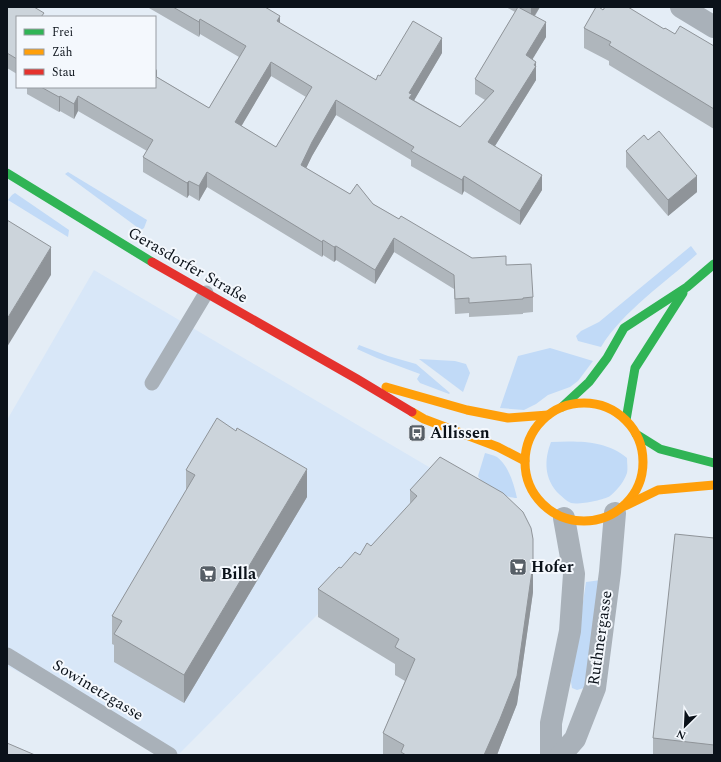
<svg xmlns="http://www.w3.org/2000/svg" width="721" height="762" font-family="Spectral,serif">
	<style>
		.built { fill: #d8e7f8 }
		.green { fill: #c1daf7 }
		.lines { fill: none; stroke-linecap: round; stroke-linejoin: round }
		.lane { stroke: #a9b1b9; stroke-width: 15 }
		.street { stroke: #a9b1b9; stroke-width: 22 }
		.fast { stroke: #30b455; stroke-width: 9 }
		.slow { stroke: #ff9f0a; stroke-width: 9 }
		.jam { stroke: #e5322d; stroke-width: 9 }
		.wall { fill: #afb6bc; fill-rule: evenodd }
		.shaded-wall { fill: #8f9499 }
		.building { fill: #ccd4db; stroke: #8f9499; fill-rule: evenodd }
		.labels { text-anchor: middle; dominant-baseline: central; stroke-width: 4; stroke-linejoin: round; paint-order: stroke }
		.street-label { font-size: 16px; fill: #0b121a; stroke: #f4f8fd }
		.poi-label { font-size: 16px; font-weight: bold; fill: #0b121a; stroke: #f4f8fd; text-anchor: start }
	</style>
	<rect width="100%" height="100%" fill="#e4edf6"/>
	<!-- built -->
	<path class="built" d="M94,270L451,480L179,754L7,666V420Z"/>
	<!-- green -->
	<g class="green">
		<path d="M68,172L147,220L144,228L141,230L65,174Z"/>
		<path d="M15,193L69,230L68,237L8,200L12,195Z"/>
		<path d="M691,246L697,254C666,282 623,311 601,347L578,341L576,336L581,331L599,322Z"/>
		<path d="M359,345L388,356L416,364L450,393L449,394L420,383L417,379L420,374L377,358L357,349Z"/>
		<path d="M550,348L593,361L578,381L570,387L548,395L536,404L524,410L500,408L518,356Z"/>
		<path d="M419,359L455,361L466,364L470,373L463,392Z"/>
		<path d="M551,442C577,441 606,440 627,458C627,463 628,469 627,473C624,482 617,490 610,496C604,500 579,505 571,503C566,501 563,497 559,494C544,479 544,460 551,442Z"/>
		<path d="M485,453C488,454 494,455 497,457C509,466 514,485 517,498C505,498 484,487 478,476Z"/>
		<path d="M601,580L589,670L584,688L577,690L572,688L571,682L586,582Z"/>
	</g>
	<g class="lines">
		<!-- lane -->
		<g class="lane">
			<path d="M152,383L206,293"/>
			<path d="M7,655L170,755"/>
		</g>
		<!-- street -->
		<g class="street">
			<path d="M681,7L714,27"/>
			<path d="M551,755V723L570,631L574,574L564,518"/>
			<path d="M561,755L575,739L595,688L610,572L615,513"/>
		</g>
		<!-- fast -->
		<g class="fast">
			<path d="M7,173L152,262"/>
			<path d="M562,407L589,382L607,358L624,328L687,287L714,264"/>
			<path d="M626,420L635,368L683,293"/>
			<path d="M636,434L660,449L714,463"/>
		</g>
		<!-- slow -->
		<g class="slow">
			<path d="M386,387L467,410L508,418L548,415"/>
			<circle cx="584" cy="462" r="59"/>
			<path d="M412,412L424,419L498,447L525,461"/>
			<path d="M625,506L658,490L714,485"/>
		</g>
		<!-- jam -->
		<path class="jam" d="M152,262L357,379L412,412"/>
	</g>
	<!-- wall -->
	<g class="wall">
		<path d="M7,7L44,17H17V74L7,68Z"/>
		<path d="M149,7H265L280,23L376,80L380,76L442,53L414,100L460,127L485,100L475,94V79L515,12L506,7H540L535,16L546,37L532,59L536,76V80L495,146L542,190L520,225L464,191L462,195L411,166V160L336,115L312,156L306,168L350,194L373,204L399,219L472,258L506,265L533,297V312L523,313V314L469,317V313L455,314L454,289L394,252L375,284L336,260L334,262L323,255L322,257L207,187L199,201L189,195L187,198L143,172V157L147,151L78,111L74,119L60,111L59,112L27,94V87H155L157,77L209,108L239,57L200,34L199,37L149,8ZM271,76L306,97L276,147L241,126Z"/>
		<path d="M603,10L664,29L675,34L714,46V129L609,65V61L584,48V28Z"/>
		<path d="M626,151L697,192L668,216L626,167Z"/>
		<path d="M186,470L307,497L184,703L114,662V645L112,644V616L186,491Z"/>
		<path d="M410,490L533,592L517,704L500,747L497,755H383V733L405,681L395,675V664L318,617V589L341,568L360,555L371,546L410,504Z"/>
		<path d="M714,538V755H653V738Z"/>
	</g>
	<!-- shaded-wall -->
	<g class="shaded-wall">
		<path d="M532,7H540L531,21V8Z"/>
		<path d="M280,16V30L277,21Z"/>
		<path d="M200,19V34L199,37V22Z"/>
		<path d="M546,22V37L526,70V55Z"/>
		<path d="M442,38V53L412,104L409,113V93Z"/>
		<path d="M271,62V76L235,137V122Z"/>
		<path d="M536,62V80L488,157V142Z"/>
		<path d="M157,69V84L155,87V72Z"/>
		<path d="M60,96V111L59,112V97Z"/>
		<path d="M78,96V111L74,119V104Z"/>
		<path d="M336,100V115L312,156L301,179V165L312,142Z"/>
		<path d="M207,172V187L199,201V186Z"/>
		<path d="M542,175V190L520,225V211Z"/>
		<path d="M464,176V191L462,195V180Z"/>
		<path d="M697,176V192L668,216V200Z"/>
		<path d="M189,181V195L187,198V183Z"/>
		<path d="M394,238V252L375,284V270Z"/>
		<path d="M323,240V255L322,257V242Z"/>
		<path d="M336,246V260L334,262V247Z"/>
		<path d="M51,247V275L7,347V319Z"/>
		<path d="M307,469V497L184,703V675Z"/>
		<path d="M533,539V592L517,704L500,747L497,755H484Z"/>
	</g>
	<!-- building -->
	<g class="building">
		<path d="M7,7H34L44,13L41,17H17V59L7,53Z"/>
		<path d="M173,7H265L280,16L277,21L376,80L378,75L380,76L413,21L442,38L409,93L412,94L409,98L460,127L494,91L475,79L518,7L546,22L526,55L536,62L534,65L536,66L488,142L542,175L520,211L464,176L462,180L411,151L414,147L336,100L312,142L301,165L350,194L357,184L373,204L399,219L401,216L472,258L506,256V265L531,264L533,297L523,298V299L469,303V298L455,299L454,275L394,238L375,270L336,246L334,247L323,240L322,242L207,172L199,186L189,181L187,183L143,157L153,140L78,96L74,104L60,96L59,97L41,87H155V76L209,108L246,46L200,19L199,22ZM271,62L312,87L276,147L235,122Z"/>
		<path d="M596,7H599L603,10L605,7H628L664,29L665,28L675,34L680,26L714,46V109L609,45L611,42L584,28Z"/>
		<path d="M659,131L697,176L668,200L626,151L644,135L648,140Z"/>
		<path d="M7,220L51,247L7,319Z"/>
		<path d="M217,418L236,431L237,428L307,469L184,675L114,634L122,621L112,616L195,475L186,470Z"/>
		<path d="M440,457L503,493L523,512L531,528L533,539V564L517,676L500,719L484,755H406L401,752L404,745L383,733L415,659L395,647L399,639L318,589L339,567L341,568L355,552L360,555L367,543L371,546L417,496L410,490Z"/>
		<path d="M675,534L714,538V745L653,738Z"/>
		<path d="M7,743L35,755H7Z"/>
	</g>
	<!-- icons -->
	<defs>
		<symbol id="bus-square" viewBox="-11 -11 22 22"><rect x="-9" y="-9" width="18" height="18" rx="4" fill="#575f67" stroke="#f4f8fd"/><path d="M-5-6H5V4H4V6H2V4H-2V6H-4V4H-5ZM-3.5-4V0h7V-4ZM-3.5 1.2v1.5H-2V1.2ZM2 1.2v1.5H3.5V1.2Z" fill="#fff"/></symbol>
		<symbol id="supermarket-square" viewBox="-11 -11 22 22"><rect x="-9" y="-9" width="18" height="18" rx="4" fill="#575f67" stroke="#f4f8fd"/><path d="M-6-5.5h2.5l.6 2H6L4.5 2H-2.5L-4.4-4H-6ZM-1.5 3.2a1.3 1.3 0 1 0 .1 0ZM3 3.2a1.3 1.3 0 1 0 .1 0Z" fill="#fff"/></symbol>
	</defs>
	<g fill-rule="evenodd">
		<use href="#bus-square" x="407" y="423" width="20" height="20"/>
		<use href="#supermarket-square" x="508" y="557" width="20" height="20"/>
		<use href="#supermarket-square" x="198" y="564" width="20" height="20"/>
	</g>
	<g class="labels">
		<!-- street labels -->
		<g class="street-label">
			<text transform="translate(188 265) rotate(30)">Gerasdorfer Straße</text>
			<text transform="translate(600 638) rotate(-82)">Ruthnergasse</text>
			<text transform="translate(98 690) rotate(31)">Sowinetzgasse</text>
		</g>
		<!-- poi labels -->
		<g class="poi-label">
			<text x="430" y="433">Allissen</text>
			<text x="531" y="567">Hofer</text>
			<text x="221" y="574">Billa</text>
		</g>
	</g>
	<!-- border -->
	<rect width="721" height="762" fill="none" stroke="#0b121a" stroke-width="16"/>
	<!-- legend -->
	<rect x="16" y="16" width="140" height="72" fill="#f4f8fd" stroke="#979ca2"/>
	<rect x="24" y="29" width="20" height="6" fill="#30b455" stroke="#979ca2"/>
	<text x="52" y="36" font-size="12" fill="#0b121a">Frei</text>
	<rect x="24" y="49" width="20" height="6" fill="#ff9f0a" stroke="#979ca2"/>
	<text x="52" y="56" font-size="12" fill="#0b121a">Zäh</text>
	<rect x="24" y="69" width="20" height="6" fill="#e5322d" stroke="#979ca2"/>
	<text x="52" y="76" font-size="12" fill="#0b121a">Stau</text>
	<!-- north arrow -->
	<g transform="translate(685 726) rotate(204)" stroke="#f4f8fd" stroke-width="3" paint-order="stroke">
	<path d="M0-3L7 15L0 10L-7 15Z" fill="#0b121a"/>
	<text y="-6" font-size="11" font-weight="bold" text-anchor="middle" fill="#0b121a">N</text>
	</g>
</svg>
